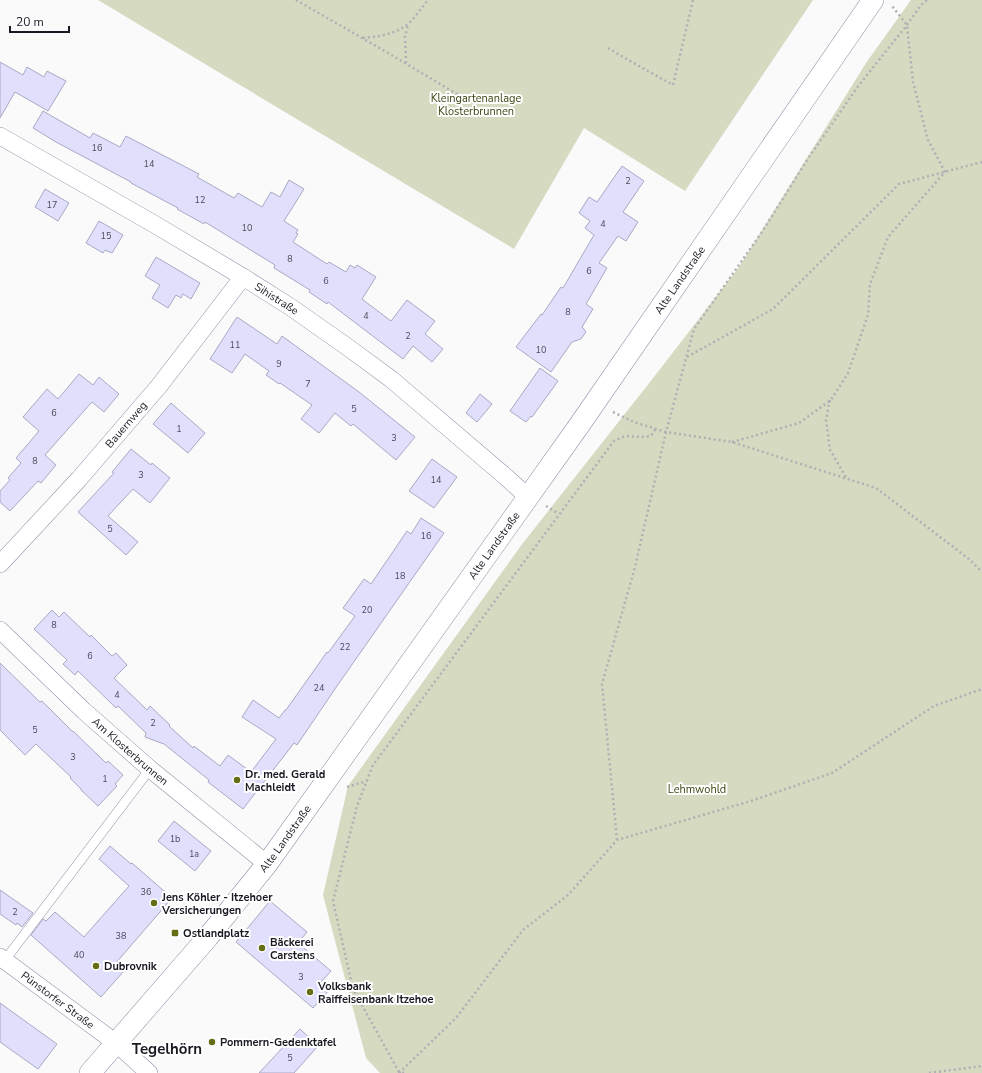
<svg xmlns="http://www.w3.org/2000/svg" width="982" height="1073" font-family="'Nunito Sans',sans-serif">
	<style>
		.green { fill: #d5dac1 }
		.building { fill: #e0dffc; stroke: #aaa8c4 }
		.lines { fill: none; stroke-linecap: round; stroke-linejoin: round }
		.service-casing { stroke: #8f8da9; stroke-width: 10 }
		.minor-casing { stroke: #8f8da9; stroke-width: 18 }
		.tertiary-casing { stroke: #8f8da9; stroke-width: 22 }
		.path { stroke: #b0b0b4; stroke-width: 2.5; stroke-dasharray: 2 3; stroke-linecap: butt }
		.service { stroke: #fff; stroke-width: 9 }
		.minor { stroke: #fff; stroke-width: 17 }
		.tertiary { stroke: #fff; stroke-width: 21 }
		.poi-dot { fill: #666e15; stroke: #fff; stroke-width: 1.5 }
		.labels { text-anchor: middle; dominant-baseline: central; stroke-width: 4; stroke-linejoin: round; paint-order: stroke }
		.number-label { font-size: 9px; fill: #4b4a59 }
		.park-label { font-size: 11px; fill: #3f4411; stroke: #fff }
		.street-label { font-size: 11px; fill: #191823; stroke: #fff }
		.poi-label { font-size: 11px; font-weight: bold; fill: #191823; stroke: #fff; text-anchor: start }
		.district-label { font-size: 15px; font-weight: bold; fill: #191823; stroke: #fff }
	</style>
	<rect width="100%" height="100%" fill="#fafafa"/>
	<!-- green -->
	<g class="green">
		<path d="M98,0H813L685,191L584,128L514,249Z"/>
		<path d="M911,0H982V1073H380L366,1058L323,895L348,786L523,543L650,382L739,267L866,63Z"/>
	</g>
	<!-- building -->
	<g class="building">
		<path d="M0,62L23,75L27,67L44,77L47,71L66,81L48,111L15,92L0,118Z"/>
		<path d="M43,111L90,138L93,133L120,147L126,136L199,174L197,177L234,198L238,193L262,207L271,192L280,197L289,180L304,189L284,221L298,230L296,233L298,234L293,242L327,264L329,262L346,272L350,265L355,268L357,265L376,277L362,299L391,321L407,300L435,321L425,334L443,349L432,362L413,346L403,359L328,302L327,304L309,292L310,290L274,268L275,265L205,222L204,224L177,209L178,208L131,183V182L56,142L33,128Z"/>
		<path d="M622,166L644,181L623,212L638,222L626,241L618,236L599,263L607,268L586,304L593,309L582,327L586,332L581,339L572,342L551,372L516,347L541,314L542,315L561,287L563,288L594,235L585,228L590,221L579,213L589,197L597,202Z"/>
		<path d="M45,189L69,203L58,221L35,207Z"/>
		<path d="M99,221L123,235L112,253L105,250L103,253L86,243Z"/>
		<path d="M156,257L200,283L191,299L183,294L181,298L176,295L168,308L152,298L160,285L145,276Z"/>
		<path d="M237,317L277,344L282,336L359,392L415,437L396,460L353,424L351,426L335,413L319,433L301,419L312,405L280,383L279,384L266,375L269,371L245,354L232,373L210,359Z"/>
		<path d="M540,368L558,381L532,417L531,416L526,422L510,411Z"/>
		<path d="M79,374L93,385L99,377L119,394L104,412L92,402L91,403L45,455L56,465L41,483L38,481L10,511L0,502V491L10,480L8,478L21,463L16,458L39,431L23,417L47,389L58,399Z"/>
		<path d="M480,394L492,404L477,422L466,413Z"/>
		<path d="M171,403L205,433L188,453L153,424Z"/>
		<path d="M131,449L151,465L152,463L170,478L150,503L133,489L108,516L138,542L126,555L78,512L114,473L112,472Z"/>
		<path d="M432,459L457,477L434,508L409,491Z"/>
		<path d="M421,518L444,533L337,686L297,745L294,743L243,809L208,782L209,780L164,744L145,737L146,733L118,706L116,708L78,671L75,675L63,664L67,660L34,629L52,610L59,617L64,612L90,637L91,635L112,656L116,653L127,665L114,678L147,710L150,706L170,725L169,726L193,748L194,746L220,766L228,755L251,772L276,739L242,717L253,700L279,718L285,710H286L327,652L328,653L355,616L343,608L364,579L371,584L407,531L411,534Z"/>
		<path d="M0,663L40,702L42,701L73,732V731L106,763L108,761L123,775L115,784L117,786L98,806L81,790V789L70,778L71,777L36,744L25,755L0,730Z"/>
		<path d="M174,821L211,851L195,871L158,841Z"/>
		<path d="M110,846L131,864L132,863L172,898L115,964L123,972L101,997L31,935L43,919L46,921L55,912L84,937L129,886L99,859Z"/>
		<path d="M0,890L33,913L22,927L17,923L16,925L0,914Z"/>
		<path d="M270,901L307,932L298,943L331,971L321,982L330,989L313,1008L236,942Z"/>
		<path d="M0,1003L57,1044L38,1069L0,1042Z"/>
		<path d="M300,1029L318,1046L294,1073H259Z"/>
	</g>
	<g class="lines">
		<defs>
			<path id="service" d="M5,960L150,769"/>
			<g id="minor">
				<path id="s1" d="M0,136L154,224L243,277L292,308L346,346L391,379L506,477L529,498"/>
				<path id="s2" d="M0,564L79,479L159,386L243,277"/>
				<path id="s3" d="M0,630L84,711L150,769L267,864"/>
				<path id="s4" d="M0,957L116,1043L149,1073"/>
			</g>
			<g id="tertiary">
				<path id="s5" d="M90,1073L208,937L267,864L578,427L873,0"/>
			</g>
		</defs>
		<!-- service casing -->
		<use href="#service" class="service-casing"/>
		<!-- minor casing -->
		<use href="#minor" class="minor-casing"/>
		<!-- tertiary casing -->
		<use href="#tertiary" class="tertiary-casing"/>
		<!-- path -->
		<g class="path">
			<path d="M296,0L388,53L467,100"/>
			<path d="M363,38C376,37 391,35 402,28C412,23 421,8 428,0"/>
			<path d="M608,48L637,65L673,85L693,0"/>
			<path d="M406,63L405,37L408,24"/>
			<path d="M687,357L773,309L899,184L982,162"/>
			<path d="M830,400L826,420L830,450L847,479"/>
			<path d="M613,412L634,422L666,432L732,442L876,488L969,559L982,572"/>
			<path d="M732,442L799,423L831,400L848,373L868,315L870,284L888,237L945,172L928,140L913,82L907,25L892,6"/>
			<path d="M546,506L559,514"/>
			<path d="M347,787L367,781"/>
			<path d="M617,840L602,684L635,567L666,432L694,329L762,232L809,157L859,85L907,25L921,5L927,0"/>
			<path d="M399,1073L456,1018L523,930L568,895L617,840L751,801L832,773L934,706L982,689"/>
			<path d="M404,1073L399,1072L353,989L333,901L357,806L373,765L614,441L625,436L642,437L651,436L656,428"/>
			<path d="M929,1073L982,1066"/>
		</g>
		<!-- service -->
		<use href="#service" class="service"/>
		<!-- minor -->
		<use href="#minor" class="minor"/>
		<!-- tertiary -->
		<use href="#tertiary" class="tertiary"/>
	</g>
	<!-- markers -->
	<g class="poi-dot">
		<circle cx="237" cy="780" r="4"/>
		<circle cx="154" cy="903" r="4"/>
		<rect x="171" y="929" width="8" height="8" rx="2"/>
		<circle cx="262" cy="948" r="4"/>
		<circle cx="96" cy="966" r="4"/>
		<circle cx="310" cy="992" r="4"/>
		<circle cx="212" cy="1042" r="4"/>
	</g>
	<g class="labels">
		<!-- number labels -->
		<g class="number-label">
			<text x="97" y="148">16</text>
			<text x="149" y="164">14</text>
			<text x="628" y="181">2</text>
			<text x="200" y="200">12</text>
			<text x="52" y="205">17</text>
			<text x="603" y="224">4</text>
			<text x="247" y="228">10</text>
			<text x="106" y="236">15</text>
			<text x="290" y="259">8</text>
			<text x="589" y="271">6</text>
			<text x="326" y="281">6</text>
			<text x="568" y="312">8</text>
			<text x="366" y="316">4</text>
			<text x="408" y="336">2</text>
			<text x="235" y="345">11</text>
			<text x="541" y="350">10</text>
			<text x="279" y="364">9</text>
			<text x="308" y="384">7</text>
			<text x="354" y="409">5</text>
			<text x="54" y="413">6</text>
			<text x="179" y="429">1</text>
			<text x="394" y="438">3</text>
			<text x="35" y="461">8</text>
			<text x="141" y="475">3</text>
			<text x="436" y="480">14</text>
			<text x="110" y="529">5</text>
			<text x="426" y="536">16</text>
			<text x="400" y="576">18</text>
			<text x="367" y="610">20</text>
			<text x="54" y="625">8</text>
			<text x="345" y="647">22</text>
			<text x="90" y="656">6</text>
			<text x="319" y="688">24</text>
			<text x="117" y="695">4</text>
			<text x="153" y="723">2</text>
			<text x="35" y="730">5</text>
			<text x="73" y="757">3</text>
			<text x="105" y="779">1</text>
			<text x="175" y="839">1b</text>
			<text x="194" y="854">1a</text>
			<text x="146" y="892">36</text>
			<text x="15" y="912">2</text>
			<text x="121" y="936">38</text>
			<text x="79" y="955">40</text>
			<text x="301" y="977">3</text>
			<text x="290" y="1058">5</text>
		</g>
		<!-- park labels -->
		<g class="park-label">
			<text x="476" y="98">Kleingartenanlage<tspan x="476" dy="13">Klosterbrunnen</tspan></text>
			<text x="697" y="789">Lehmwohld</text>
		</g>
		<!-- street labels -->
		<g class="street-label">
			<text stroke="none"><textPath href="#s5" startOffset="989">Alte Landstraße</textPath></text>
			<text stroke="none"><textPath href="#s1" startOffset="321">Sihistraße</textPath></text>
			<text stroke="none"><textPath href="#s2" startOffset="188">Bauernweg</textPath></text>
			<text stroke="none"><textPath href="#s5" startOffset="665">Alte Landstraße</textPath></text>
			<text stroke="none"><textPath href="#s3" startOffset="178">Am Klosterbrunnen</textPath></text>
			<text stroke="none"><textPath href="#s5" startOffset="305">Alte Landstraße</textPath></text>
			<text stroke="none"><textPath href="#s4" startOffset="72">Pünstorfer Straße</textPath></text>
		</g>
		<!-- poi labels -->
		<g class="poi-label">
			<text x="245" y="774">Dr. med. Gerald<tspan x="245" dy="13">Machleidt</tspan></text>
			<text x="162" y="897">Jens Köhler - Itzehoer<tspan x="162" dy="13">Versicherungen</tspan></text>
			<text x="183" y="933">Ostlandplatz</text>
			<text x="270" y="942">Bäckerei<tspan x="270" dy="13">Carstens</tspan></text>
			<text x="104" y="966">Dubrovnik</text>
			<text x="318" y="986">Volksbank<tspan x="318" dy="13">Raiffeisenbank Itzehoe</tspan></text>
			<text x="220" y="1042">Pommern-Gedenktafel</text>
		</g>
		<!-- district labels -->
		<g class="district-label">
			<text x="167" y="1049">Tegelhörn</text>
		</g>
	</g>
	<!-- scale -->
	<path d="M10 26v6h59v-6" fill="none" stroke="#191823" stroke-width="2"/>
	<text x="16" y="26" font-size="12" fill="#191823" stroke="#ffffff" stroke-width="3" paint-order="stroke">20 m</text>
</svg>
